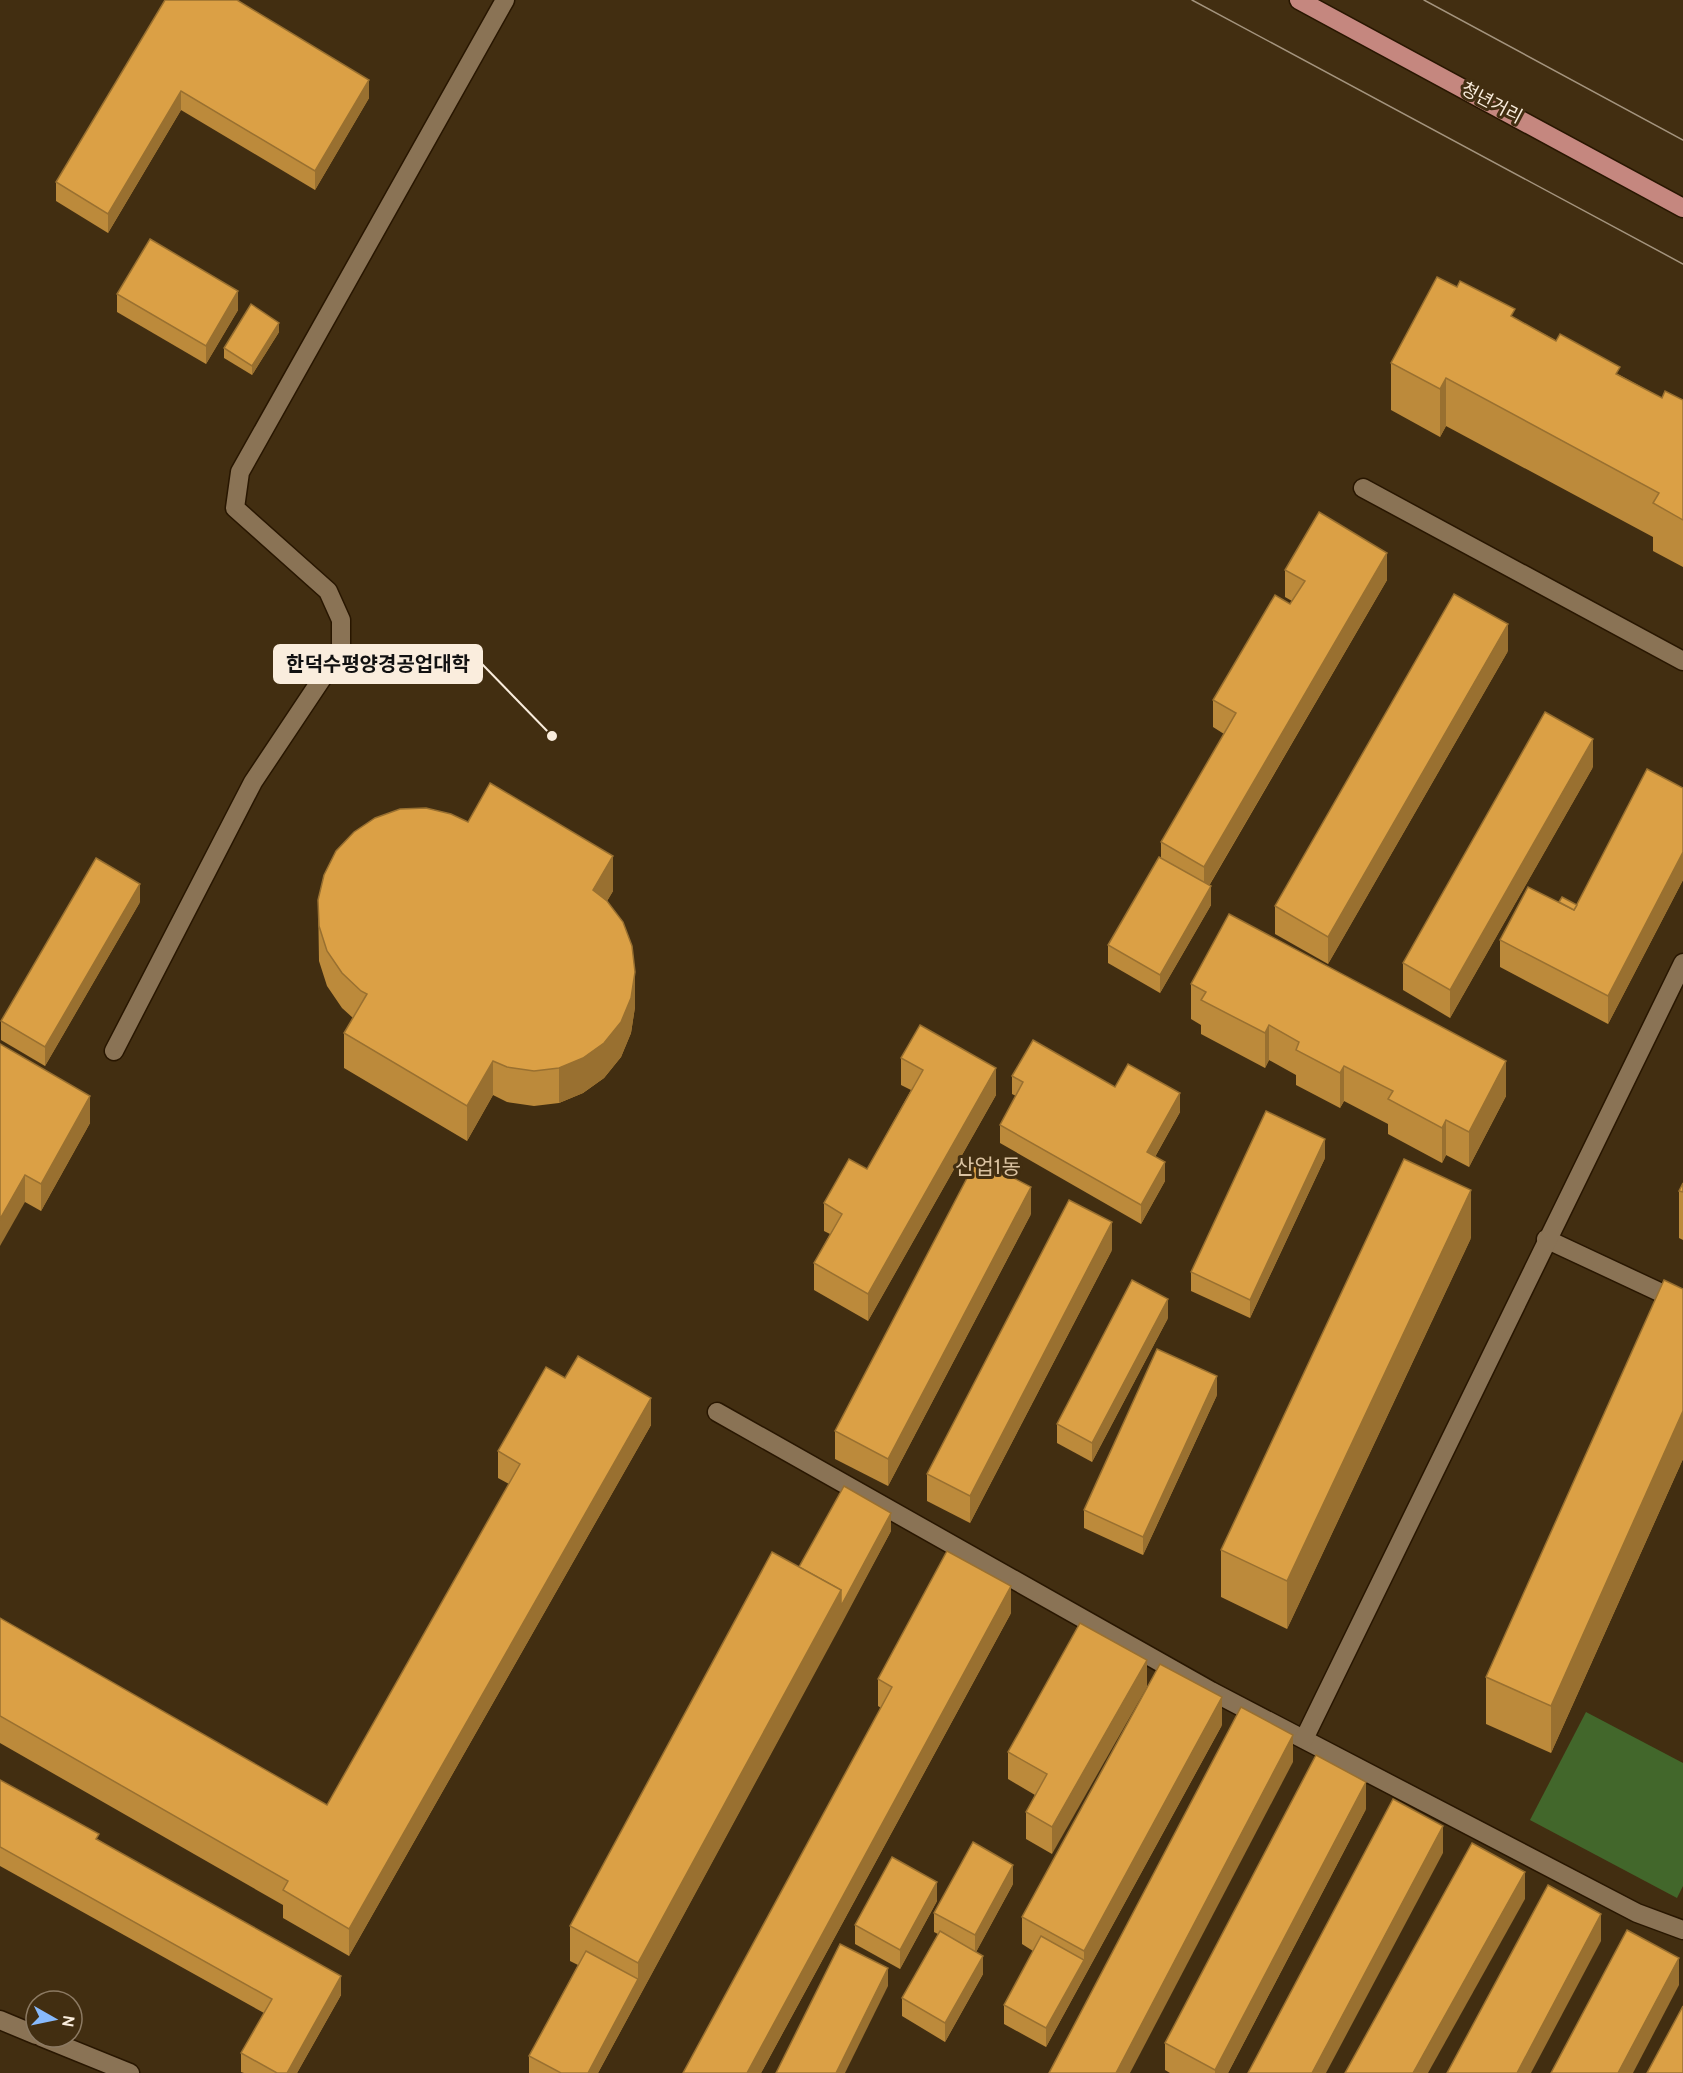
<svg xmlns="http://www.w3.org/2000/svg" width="1683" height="2073" font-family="Overpass,'Noto Sans KR',sans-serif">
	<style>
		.green { fill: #42672b }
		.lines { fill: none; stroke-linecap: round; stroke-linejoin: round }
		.street-casing { stroke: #281600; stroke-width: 21 }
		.primary-casing { stroke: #281600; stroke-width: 21 }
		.street { stroke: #8a7355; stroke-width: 18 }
		.primary { stroke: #c5877f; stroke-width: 18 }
		.tram { stroke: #a4947e; stroke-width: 1.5 }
		.wall { fill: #bc8a3b }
		.shaded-wall { fill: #997030 }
		.building { fill: #dba045; stroke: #997030; stroke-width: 1.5 }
		.labels { text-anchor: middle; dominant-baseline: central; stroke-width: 6; stroke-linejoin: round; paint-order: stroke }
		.street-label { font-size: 18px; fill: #faeddd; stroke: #422e11 }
		.quarter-label { font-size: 21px; fill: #dbc3a2; stroke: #422e11 }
		.leader { fill: none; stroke: #faeddd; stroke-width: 2 }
		.callout-dot { fill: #faeddd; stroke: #422e11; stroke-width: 2 }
		.callout { fill: #faeddd; stroke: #faeddd; stroke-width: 2 }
		.callout-label { font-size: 20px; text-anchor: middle; font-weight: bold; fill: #111 }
	</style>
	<rect width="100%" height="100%" fill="#422e11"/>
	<!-- green -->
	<path class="green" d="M1586,1712L1683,1763V1886L1677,1898L1530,1820Z"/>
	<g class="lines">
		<defs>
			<g id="street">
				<path d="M1363,488L1683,661"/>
				<path d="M114,1051L253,782L341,650V620L328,591L235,508L240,472L505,0"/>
				<path d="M1546,1239L1683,1303"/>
				<path d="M717,1412L1211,1691L1637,1913L1683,1930"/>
				<path d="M1304,1739L1683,963"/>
				<path d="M0,2020L36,2035"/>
				<path d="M41,2037L130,2073"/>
			</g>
			<path id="primary" d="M1299,0L1683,208"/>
		</defs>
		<!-- street casing -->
		<use href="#street" class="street-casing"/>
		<!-- primary casing -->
		<use href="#primary" class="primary-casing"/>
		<!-- street -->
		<use href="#street" class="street"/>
		<!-- primary -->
		<use href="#primary" class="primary"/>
		<!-- tram -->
		<g class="tram">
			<path d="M1192,0L1683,264"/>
			<path d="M1424,0L1683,140"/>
		</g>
	</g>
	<!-- wall -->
	<g class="wall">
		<path d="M165,0L369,98L315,190L181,110L108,233L56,201V182Z"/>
		<path d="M117,294L238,310L206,364L117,312Z"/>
		<path d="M1515,318L1662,398L1683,400V567L1653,551V537L1446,426L1440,437L1391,410V363Z"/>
		<path d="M279,332L252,375L224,358V348Z"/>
		<path d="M1285,570L1387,580L1209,886L1211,905L1160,993L1108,963V945L1161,858V842L1224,734L1213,727V700L1292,601L1285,597Z"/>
		<path d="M1508,651L1328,964L1275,934V906Z"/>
		<path d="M1593,767L1450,1018L1403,990V963Z"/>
		<path d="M1683,788V880L1608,1024L1500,967V940L1559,902L1577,905Z"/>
		<path d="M613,891L607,901L635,1007L631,1033L621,1057L604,1078L583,1093L559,1103L534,1106L507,1102L493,1095L467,1141L344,1068V1033L353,1018L342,1008L327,986L319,961L318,900Z"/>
		<path d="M140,902L45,1066L1,1040V1021Z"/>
		<path d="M1191,984L1506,1096L1469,1167L1446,1155L1442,1163L1388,1134V1124L1344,1101L1340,1108L1296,1085V1075L1269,1060L1265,1068L1201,1034V1025L1191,1019Z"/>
		<path d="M0,1044L90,1123L41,1211L25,1202Z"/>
		<path d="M901,1058L996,1095L868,1321L814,1290V1263L830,1234L824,1231V1203L867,1169L911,1090L901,1085Z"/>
		<path d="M1012,1076L1115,1087L1180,1112L1155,1157L1165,1181L1141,1224L1000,1143V1125L1016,1096L1012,1094Z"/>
		<path d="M1325,1158L1250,1318L1191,1291V1272Z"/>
		<path d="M1683,1183V1240L1679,1238V1191Z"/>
		<path d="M1031,1214L888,1486L835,1459V1431Z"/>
		<path d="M1471,1238L1287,1629L1221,1597V1550Z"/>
		<path d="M1112,1250L970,1523L927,1501V1474Z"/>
		<path d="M1683,1289V1459L1551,1753L1486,1724V1677Z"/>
		<path d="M1168,1318L1092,1462L1057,1443V1424Z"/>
		<path d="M565,1378L651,1425L349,1956L283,1918V1905L0,1743V1618L327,1805L509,1484L498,1478V1451Z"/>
		<path d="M1217,1395L1143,1555L1084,1528V1510Z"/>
		<path d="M891,1531L598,2073H529V2056L578,1965L570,1961V1926L799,1567Z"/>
		<path d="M1011,1613L761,2073H683L881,1708L878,1706V1679Z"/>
		<path d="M1080,1623L1052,1854L1026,1839V1812L1035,1795L1008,1779V1752Z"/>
		<path d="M1222,1725L1046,2047L1004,2024V2005L1033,1951L1022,1944V1917Z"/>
		<path d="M0,1780L99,1840L341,1995L297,2073H244L241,2072V2053L264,2013L0,1866Z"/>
		<path d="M1366,1809L1228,2073H1170L1165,2070V2043Z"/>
		<path d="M1013,1884L976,1952L983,1974L945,2042L902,2016V1998L938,1934L934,1932V1913Z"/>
		<path d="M937,1901L900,1969L855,1944V1925Z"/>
	</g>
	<!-- shaded-wall -->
	<g class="shaded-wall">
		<path d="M369,80V98L315,190V171Z"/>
		<path d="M181,91V110L108,233V214Z"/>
		<path d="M238,291V310L206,364V346Z"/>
		<path d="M279,323V332L252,375V366Z"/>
		<path d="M1446,378V426L1440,437V389Z"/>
		<path d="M1387,553V580L1204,894V867Z"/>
		<path d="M1508,624V651L1328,964V937Z"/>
		<path d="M1593,739V767L1450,1018V990Z"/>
		<path d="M1683,852V880L1608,1024V996Z"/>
		<path d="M613,856V891L593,925V890Z"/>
		<path d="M140,884V902L45,1066V1047Z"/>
		<path d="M1211,886V905L1160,993V975Z"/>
		<path d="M635,972V1007L631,1033L621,1057L604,1078L583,1093L559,1103V1068Z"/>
		<path d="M1269,1025V1060L1265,1068V1033Z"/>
		<path d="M493,1061V1095L467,1141V1106Z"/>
		<path d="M1506,1061V1096L1469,1167V1132Z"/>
		<path d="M1344,1066V1101L1340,1108V1073Z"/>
		<path d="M996,1068V1095L868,1321V1294Z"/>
		<path d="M1180,1093V1112L1147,1171V1152Z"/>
		<path d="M90,1096V1123L41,1211V1184Z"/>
		<path d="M1446,1120V1155L1442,1163V1128Z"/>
		<path d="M1325,1139V1158L1250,1318V1300Z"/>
		<path d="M1165,1162V1181L1141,1224V1205Z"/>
		<path d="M25,1175V1202L0,1246V1219Z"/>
		<path d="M1031,1187V1214L888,1486V1459Z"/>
		<path d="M1471,1190V1238L1287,1629V1581Z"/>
		<path d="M1112,1222V1250L970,1523V1496Z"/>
		<path d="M1168,1299V1318L1092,1462V1443Z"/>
		<path d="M1217,1376V1395L1143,1555V1537Z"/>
		<path d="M651,1398V1425L349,1956V1929Z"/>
		<path d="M1683,1411V1459L1551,1753V1706Z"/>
		<path d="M891,1513V1531L841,1625L598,2073H588L638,1979V1963L841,1590Z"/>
		<path d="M1011,1586V1613L761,2073H747Z"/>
		<path d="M1147,1660V1687L1052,1854V1827Z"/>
		<path d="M1222,1697V1725L1046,2047V2028L1084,1960V1951Z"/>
		<path d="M1293,1735V1762L1130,2073H1116Z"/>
		<path d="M1366,1782V1809L1228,2073H1215V2070Z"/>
		<path d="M1443,1826V1853L1326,2073H1312Z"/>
		<path d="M1013,1865V1884L975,1954V1935Z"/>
		<path d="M1525,1872V1899L1428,2073H1413Z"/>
		<path d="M937,1882V1901L900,1969V1950Z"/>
		<path d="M1601,1914V1941L1531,2073H1517Z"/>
		<path d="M983,1956V1974L945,2042V2023Z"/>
		<path d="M1679,1958V1985L1633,2073H1618Z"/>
		<path d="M888,1968V1986L845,2073H836Z"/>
		<path d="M341,1976V1995L297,2073H287Z"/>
	</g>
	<!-- building -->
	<g class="building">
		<path d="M165,0H237L369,80L315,171L181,91L108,214L56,182Z"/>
		<path d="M150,239L238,291L206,346L117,294Z"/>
		<path d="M1437,277L1457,287L1460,281L1515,309L1511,316L1556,341L1560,334L1620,367L1616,374L1662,398L1665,391L1683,400V520L1653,503L1659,493L1446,378L1440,389L1391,363Z"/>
		<path d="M251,304L279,323L252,366L224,348Z"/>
		<path d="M1319,512L1387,553L1204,867L1161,842L1236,713L1213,700L1275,595L1290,604L1305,581L1285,570Z"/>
		<path d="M1454,594L1508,624L1328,937L1275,906Z"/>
		<path d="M1545,712L1593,739L1450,990L1403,963Z"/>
		<path d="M1647,769L1683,788V852L1608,996L1500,940L1528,887L1574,910Z"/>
		<path d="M490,783L613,856L593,890L607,901L623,922L632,946L635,972L631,998L621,1022L604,1043L583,1058L559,1068L534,1071L507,1067L493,1061L467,1106L344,1033L367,994L361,991L342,973L327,951L319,926L318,900L324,875L336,851L354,832L375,818L400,809L426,808L451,814L468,822Z"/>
		<path d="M1159,857L1211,886L1160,975L1108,945Z"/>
		<path d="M96,858L140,884L45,1047L1,1021Z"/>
		<path d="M1562,897L1577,905L1574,910L1559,902Z"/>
		<path d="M1229,914L1506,1061L1469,1132L1446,1120L1442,1128L1388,1099L1393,1091L1344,1066L1340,1073L1296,1050L1299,1042L1269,1025L1265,1033L1201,1000L1206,992L1191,984Z"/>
		<path d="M920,1025L996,1068L868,1294L814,1263L842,1214L824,1203L849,1159L867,1169L923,1070L901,1058Z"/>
		<path d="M1033,1040L1115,1087L1128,1064L1180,1093L1147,1152L1165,1162L1141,1205L1000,1125L1023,1082L1012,1076Z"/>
		<path d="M0,1044L90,1096L41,1184L25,1175L0,1219Z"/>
		<path d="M1266,1111L1325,1139L1250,1300L1191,1272Z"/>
		<path d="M977,1159L1031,1187L888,1459L835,1431Z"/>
		<path d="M1404,1159L1471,1190L1287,1581L1221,1550Z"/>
		<path d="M1683,1183V1192L1679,1191Z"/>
		<path d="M1069,1200L1112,1222L970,1496L927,1474Z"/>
		<path d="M1132,1280L1168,1299L1092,1443L1057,1424Z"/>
		<path d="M1664,1280L1683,1289V1411L1551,1706L1486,1677Z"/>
		<path d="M1157,1349L1217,1376L1143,1537L1084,1510Z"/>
		<path d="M578,1356L651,1398L349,1929L283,1890L288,1881L0,1716V1618L327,1805L520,1464L498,1451L546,1367L565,1378Z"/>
		<path d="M844,1486L891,1513L841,1606V1590L799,1567Z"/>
		<path d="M947,1551L1011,1586L747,2073H683L892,1687L878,1679Z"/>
		<path d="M772,1552L841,1590L638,1963L570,1926Z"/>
		<path d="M1080,1623L1147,1660L1052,1827L1026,1812L1047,1774L1008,1752Z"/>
		<path d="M1160,1664L1222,1697L1084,1951L1022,1917Z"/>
		<path d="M1241,1707L1293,1735L1116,2073H1049Z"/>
		<path d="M1316,1755L1366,1782L1215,2070L1165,2043Z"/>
		<path d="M0,1780L99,1834L96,1839L341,1976L287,2073H277L241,2053L272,1999L0,1847Z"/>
		<path d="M1393,1799L1443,1826L1312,2073H1248Z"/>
		<path d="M973,1842L1013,1865L975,1935L934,1913Z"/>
		<path d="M1472,1843L1525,1872L1413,2073H1345Z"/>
		<path d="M892,1857L937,1882L900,1950L855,1925Z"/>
		<path d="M1548,1885L1601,1914L1517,2073H1447Z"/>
		<path d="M1627,1930L1679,1958L1618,2073H1551Z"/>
		<path d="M940,1931L983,1956L945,2023L902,1998Z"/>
		<path d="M1041,1936L1084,1960L1046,2028L1004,2005Z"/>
		<path d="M840,1944L888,1968L836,2073H776Z"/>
		<path d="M586,1951L638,1979L588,2073H561L529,2056Z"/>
		<path d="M1683,2006V2073H1647Z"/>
	</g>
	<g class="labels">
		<!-- street labels -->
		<g class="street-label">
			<text transform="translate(1491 104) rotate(28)">청년거리</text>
		</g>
		<!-- quarter labels -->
		<g class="quarter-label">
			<text x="988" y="1168">산업1동</text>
		</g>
	</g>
	<!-- callouts -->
	<path class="leader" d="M552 736L482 664"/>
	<circle class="callout-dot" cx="552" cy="736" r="6"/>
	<rect class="callout" x="274" y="645" width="208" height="38" rx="6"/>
	<g class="callout-label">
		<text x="378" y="671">한덕수평양경공업대학</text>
	</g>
	<!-- north arrow -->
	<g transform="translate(54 2019) rotate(99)"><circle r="28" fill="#422e11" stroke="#8c7a63" stroke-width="1.5"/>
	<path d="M0-4.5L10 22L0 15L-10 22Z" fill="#88bafc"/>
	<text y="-9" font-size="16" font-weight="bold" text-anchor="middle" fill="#faeddd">N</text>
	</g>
</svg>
